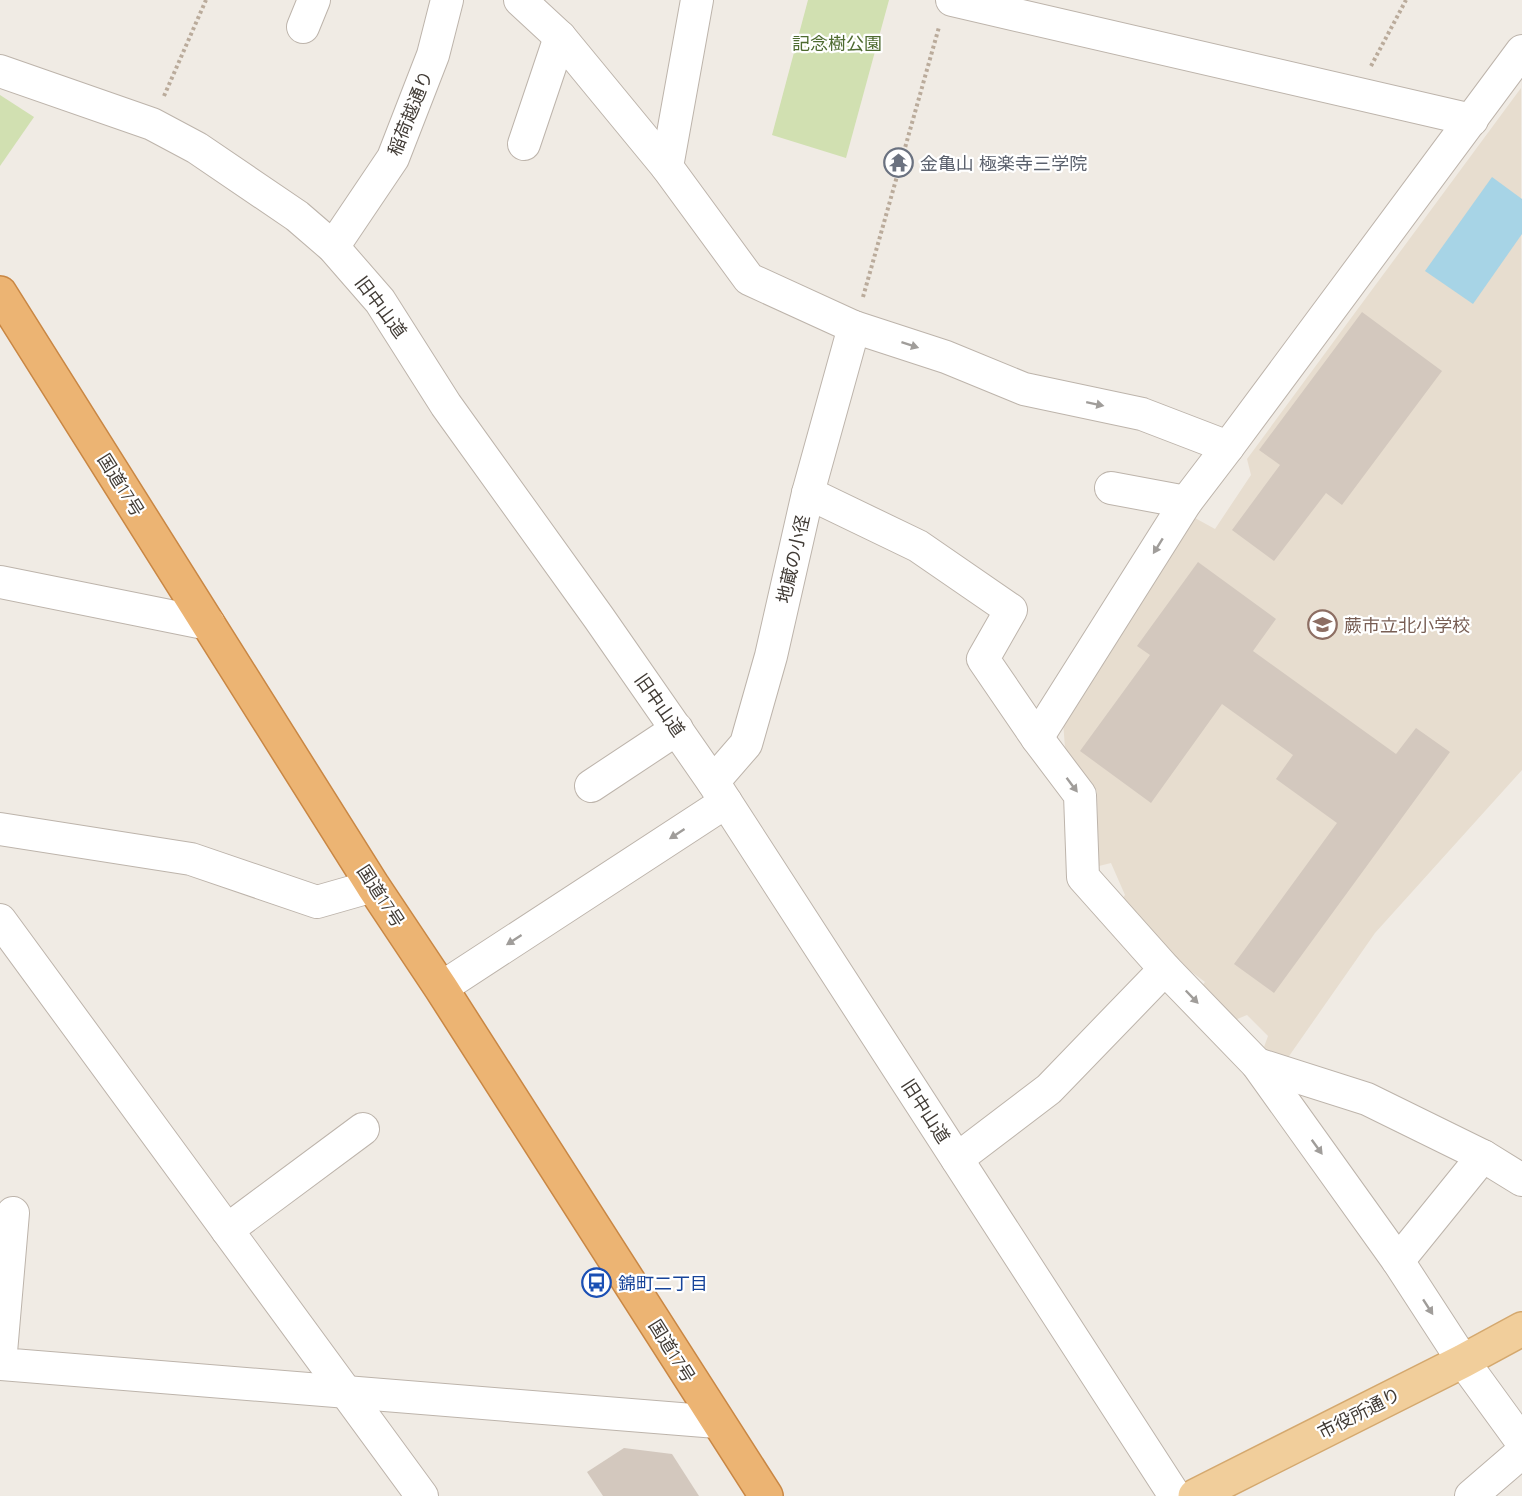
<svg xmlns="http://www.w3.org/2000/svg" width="1522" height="1496" font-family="Quicksand,'Noto Sans JP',sans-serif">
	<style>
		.education { fill: #e7ddcf }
		.green { fill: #d1e0b1 }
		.water { fill: #a7d4e6 }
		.building { fill: #d3c8be }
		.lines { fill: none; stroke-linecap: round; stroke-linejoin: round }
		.minor-casing { stroke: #bdb4ab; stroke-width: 34 }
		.major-casing { stroke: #d4a86e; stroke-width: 36 }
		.highway-casing { stroke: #c98744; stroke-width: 36 }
		.path { stroke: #baab9b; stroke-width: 4; stroke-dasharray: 3 3; stroke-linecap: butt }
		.minor { stroke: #fff; stroke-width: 32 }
		.major { stroke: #f1ce9b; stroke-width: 33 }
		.highway { stroke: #ecb473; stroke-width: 33 }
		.oneway { fill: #a09d9a }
		.labels { text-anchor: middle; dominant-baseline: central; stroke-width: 4.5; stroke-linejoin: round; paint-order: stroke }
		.park-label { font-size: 18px; fill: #4e6b30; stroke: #fff }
		.street-label { font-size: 18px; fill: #413b35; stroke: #fff }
		.worship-label { font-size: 18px; fill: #5b616d; stroke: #fff; text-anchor: start }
		.education-label { font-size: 18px; fill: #785e54; stroke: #fff; text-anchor: start }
		.transit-label { font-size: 18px; fill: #164399; stroke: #fff; text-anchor: start }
	</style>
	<rect width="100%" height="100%" fill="#f0ebe4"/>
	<!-- education -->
	<path class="education" d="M1521,88L1522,770L1375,933L1287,1059L1272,1057L1264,1047L1268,1036L1247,1015L1235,1020L1201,987L1205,982L1189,970L1185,974L1118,905L1125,895L1111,863L1099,866L1097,792L1065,748L1063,721L1195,518L1215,529L1251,475L1247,459Z"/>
	<!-- green -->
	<g class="green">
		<path d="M808,0H889L846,158L772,135Z"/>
		<path d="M0,95L34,117L0,166Z"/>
	</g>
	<!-- water -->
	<path class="water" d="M1492,177L1522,199V234L1473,304L1425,271Z"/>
	<!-- building -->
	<g class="building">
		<path d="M1362,312L1442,371L1342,505L1326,493L1274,561L1232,530L1280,465L1259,450Z"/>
		<path d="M1198,562L1276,619L1253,651L1396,754L1416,728L1450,752L1274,993L1234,964L1337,823L1276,779L1293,755L1222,704L1151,803L1080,751L1150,655L1137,646Z"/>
		<path d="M624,1448L672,1454L699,1496H603L587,1472Z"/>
	</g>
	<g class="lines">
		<defs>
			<g id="minor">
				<path d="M520,0L560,37L667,167L749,279L854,327L946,357L1024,389L1142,414L1228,447"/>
				<path d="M952,0L1472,120"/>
				<path d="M303,27L314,0"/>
				<path d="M0,71L152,124L197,148L297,216L333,247L380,301L446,405L599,618L713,782L1175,1496"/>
				<path d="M524,144L560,37"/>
				<path d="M667,167L697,0"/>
				<path d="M333,247L393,158L433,55L447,0"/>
				<path d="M1111,488L1186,502"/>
				<path d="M808,493L918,546L1011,610L983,659L1037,738L1080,795L1083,877L1165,969L1257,1064L1398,1261L1463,1361L1522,1442"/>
				<path d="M0,582L209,624"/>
				<path d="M1037,738L1186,502L1228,447L1522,51"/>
				<path d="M713,782L746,744L771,656L808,493L854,327"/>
				<path d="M591,786L677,729"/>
				<path d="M0,829L191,859L317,902L373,886"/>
				<path d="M0,920L422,1496"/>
				<path d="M441,988L726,802"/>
				<path d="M1257,1064L1367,1099L1483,1156L1522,1180"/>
				<path d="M957,1159L1049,1089L1165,969"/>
				<path d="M13,1213L0,1364L717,1422"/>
				<path d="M227,1230L363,1129"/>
				<path d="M1398,1261L1483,1156"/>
				<path d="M1471,1496L1522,1452"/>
			</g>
			<path id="major" d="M1195,1496L1463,1361L1522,1329"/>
			<path id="highway" d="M0,293L373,886L441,988L766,1496"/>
		</defs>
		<!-- minor casing -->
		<use href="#minor" class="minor-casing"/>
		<!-- major casing -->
		<use href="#major" class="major-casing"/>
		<!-- highway casing -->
		<use href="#highway" class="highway-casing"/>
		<!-- path -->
		<g class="path">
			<path d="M1371,66L1406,0"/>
			<path d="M164,96L206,0"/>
			<path d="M863,297L939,27"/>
		</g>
		<!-- minor -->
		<use href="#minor" class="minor"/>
		<!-- major -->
		<use href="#major" class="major"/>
		<!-- highway -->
		<use href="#highway" class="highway"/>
	</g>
	<!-- one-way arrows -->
	<defs><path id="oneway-solid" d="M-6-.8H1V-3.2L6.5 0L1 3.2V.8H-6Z" transform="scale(1.5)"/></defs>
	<g class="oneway">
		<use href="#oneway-solid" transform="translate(910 345) rotate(18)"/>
		<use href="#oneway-solid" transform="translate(1095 404) rotate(12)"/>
		<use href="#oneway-solid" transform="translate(1158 546) rotate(122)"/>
		<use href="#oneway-solid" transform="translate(1072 785) rotate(53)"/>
		<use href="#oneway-solid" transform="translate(677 834) rotate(147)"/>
		<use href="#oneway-solid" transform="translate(514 940) rotate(147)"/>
		<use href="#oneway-solid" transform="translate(1192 997) rotate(46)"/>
		<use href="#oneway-solid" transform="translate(1317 1147) rotate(54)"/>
		<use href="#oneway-solid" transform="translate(1428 1307) rotate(57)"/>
	</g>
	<!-- icons -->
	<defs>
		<symbol id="temple-ring" viewBox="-11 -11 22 22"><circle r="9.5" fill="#fff" stroke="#6b7280" stroke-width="1.5"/><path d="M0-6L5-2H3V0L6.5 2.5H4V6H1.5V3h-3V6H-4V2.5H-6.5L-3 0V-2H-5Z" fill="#6b7280"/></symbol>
		<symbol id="school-ring" viewBox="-11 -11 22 22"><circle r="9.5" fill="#fff" stroke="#8d6e63" stroke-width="1.5"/><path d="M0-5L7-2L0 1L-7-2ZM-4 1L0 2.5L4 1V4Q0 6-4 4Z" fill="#8d6e63"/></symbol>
		<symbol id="bus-ring" viewBox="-11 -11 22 22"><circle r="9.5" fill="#fff" stroke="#1a4fb4" stroke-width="1.5"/><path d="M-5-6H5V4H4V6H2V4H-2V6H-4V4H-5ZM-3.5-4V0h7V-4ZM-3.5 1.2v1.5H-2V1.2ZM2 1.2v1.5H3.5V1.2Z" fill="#1a4fb4"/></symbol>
	</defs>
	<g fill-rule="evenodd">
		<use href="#temple-ring" x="882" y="146" width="33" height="33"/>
		<use href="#school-ring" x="1306" y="608" width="33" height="33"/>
		<use href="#bus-ring" x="580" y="1266" width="33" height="33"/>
	</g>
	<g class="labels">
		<!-- park labels -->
		<g class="park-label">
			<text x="837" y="43">記念樹公園</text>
		</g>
		<!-- street labels -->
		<g class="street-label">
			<text transform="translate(410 113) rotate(-68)">稲荷越通り</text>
			<text transform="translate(381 307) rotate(53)">旧中山道</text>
			<text transform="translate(121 485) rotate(58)">国道17号</text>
			<text transform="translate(793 559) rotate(-77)">地蔵の小径</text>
			<text transform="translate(660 705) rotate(55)">旧中山道</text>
			<text transform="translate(381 896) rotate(57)">国道17号</text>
			<text transform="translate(926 1111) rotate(57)">旧中山道</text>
			<text transform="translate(672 1351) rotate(58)">国道17号</text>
			<text transform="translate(1359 1413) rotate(-27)">市役所通り</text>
		</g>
		<!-- worship labels -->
		<g class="worship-label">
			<text x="920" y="163">金亀山 極楽寺三学院</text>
		</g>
		<!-- education labels -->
		<g class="education-label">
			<text x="1344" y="625">蕨市立北小学校</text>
		</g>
		<!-- transit labels -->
		<g class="transit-label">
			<text x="618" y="1283">錦町二丁目</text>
		</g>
	</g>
</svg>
